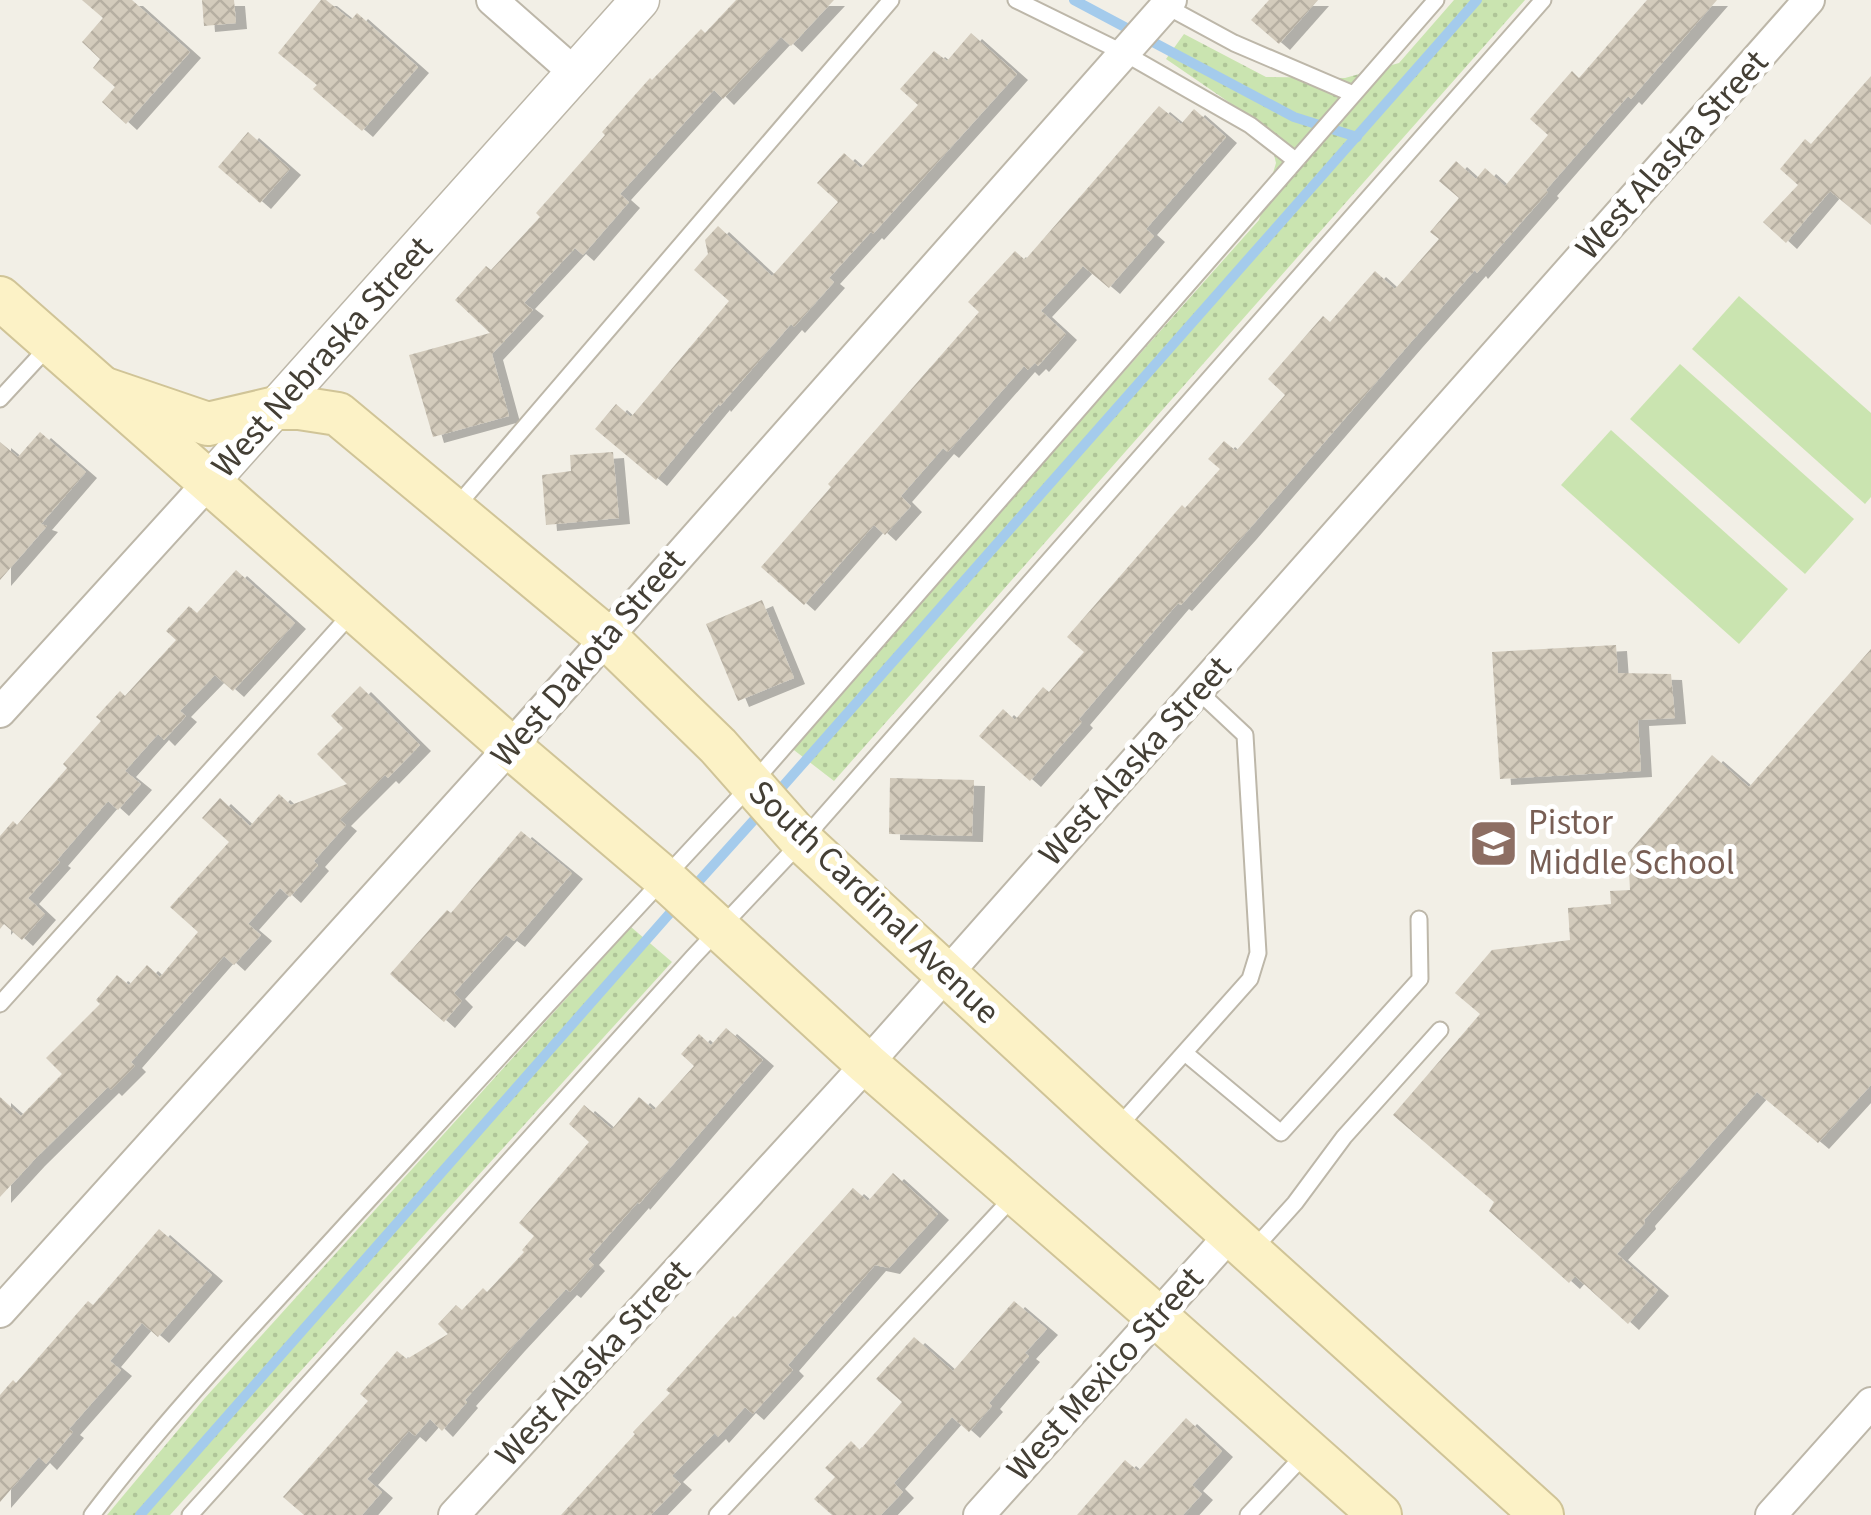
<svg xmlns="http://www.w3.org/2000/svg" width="1871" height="1515" font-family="'Source Sans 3',sans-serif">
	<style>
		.park { fill: url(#park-dots) }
		.garden { fill: #cae4b0 }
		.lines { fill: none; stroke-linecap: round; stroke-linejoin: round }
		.stream { stroke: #a4cbec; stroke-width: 10 }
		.building { fill: url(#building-cross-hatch); filter: url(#shadow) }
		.service-casing { stroke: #bdb7a9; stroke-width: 19 }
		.minor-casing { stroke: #bdb7a9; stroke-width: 34 }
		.tertiary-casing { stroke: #bdb7a9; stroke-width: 41 }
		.secondary-casing { stroke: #d0c497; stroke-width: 46 }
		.service { stroke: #fff; stroke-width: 15 }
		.minor { stroke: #fff; stroke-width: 30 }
		.tertiary { stroke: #fff; stroke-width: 38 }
		.secondary { stroke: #fcf2c6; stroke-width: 42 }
		.labels { text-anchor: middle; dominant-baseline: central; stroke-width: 10; stroke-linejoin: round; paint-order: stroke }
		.street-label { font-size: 35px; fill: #443f35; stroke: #fff }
		.education-label { font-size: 35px; fill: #785e54; stroke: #fff; text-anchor: start }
	</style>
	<defs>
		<pattern id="park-dots" width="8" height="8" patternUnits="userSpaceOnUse" patternTransform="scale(2.5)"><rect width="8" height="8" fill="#cae4b0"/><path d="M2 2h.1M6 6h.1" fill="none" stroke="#afc598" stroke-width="1.8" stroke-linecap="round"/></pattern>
		<pattern id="building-cross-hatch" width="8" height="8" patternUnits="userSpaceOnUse" patternTransform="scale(2.5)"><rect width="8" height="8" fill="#d3cbbc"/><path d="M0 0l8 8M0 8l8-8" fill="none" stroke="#b6afa2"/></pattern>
		<filter id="shadow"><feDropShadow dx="11" dy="6" stdDeviation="0" flood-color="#0004"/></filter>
	</defs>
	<rect width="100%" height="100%" fill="#f2efe6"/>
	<!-- park -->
	<g class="park">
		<path d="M1454,0H1525L834,781L790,747L1259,220L1276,163L1268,129L1166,59L1184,34L1266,77L1345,78L1399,63Z"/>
		<path d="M631,927L672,962L170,1515H107L204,1399Z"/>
	</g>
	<!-- garden -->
	<g class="garden">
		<path d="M1739,296L1871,413V497L1865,504L1692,349Z"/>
		<path d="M1680,364L1854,519L1805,574L1630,419Z"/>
		<path d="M1611,430L1788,589L1739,644L1561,485Z"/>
	</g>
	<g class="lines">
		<!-- stream -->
		<g class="stream">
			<path d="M1074,0L1294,117L1357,137"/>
			<path d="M776,794L1477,0"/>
			<path d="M690,891L762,811"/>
			<path d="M140,1515L678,904"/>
		</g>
	</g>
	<!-- building -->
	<g class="building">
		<path d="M82,0H132L190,52L126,124L102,102L115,87L93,68L100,59L82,42L103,18Z"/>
		<path d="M202,0H234L236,23L204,26Z"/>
		<path d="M321,0H326L351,20L357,13L418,67L362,131L313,89L317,85L278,53Z"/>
		<path d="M736,0H834L791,46L781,37L723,99L714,90L620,194L629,202L583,255L575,248L524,303L533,310L492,354L509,416L433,437L409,355L490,333L455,300L486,266L491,270L540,217L536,213L605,135L602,132L650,78L652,80L701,29L705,33Z"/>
		<path d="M1269,0H1318L1279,44L1251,20Z"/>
		<path d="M1647,0H1717L1631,99L1628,96L1546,190L1548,192L1477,273L1475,270L1411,342L1245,534L1181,605L1178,603L1079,719L1082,722L1030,781L979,736L1003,709L1015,720L1043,687L1049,692L1084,652L1067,637L1182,505L1185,508L1220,469L1208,459L1224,441L1236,451L1285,395L1268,379L1323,316L1330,322L1375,271L1395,289L1439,239L1430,232L1459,198L1439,181L1456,161L1476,179L1485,168L1505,186L1548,135L1530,119L1572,71L1579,78Z"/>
		<path d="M971,33L1017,74L873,234L871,232L829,278L834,282L794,327L791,324L720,406L719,404L656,480L595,429L616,404L631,417L729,301L694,270L708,254L705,240L718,226L772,276L838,202L817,183L844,153L861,168L918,105L900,89L934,51L947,61Z"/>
		<path d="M1871,76V225L1830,191L1786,243L1763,222L1798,185L1780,169L1805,139L1811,144Z"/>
		<path d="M1159,106L1181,124L1194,109L1226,137L1146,229L1154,236L1109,288L1083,266L1041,311L1066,334L1038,366L1035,363L1028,370L1024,366L948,452L943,448L901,496L911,506L885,535L874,525L804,605L761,567L831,487L828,484L979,312L968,302L1015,251L1025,260Z"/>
		<path d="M248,132L290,169L260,203L218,167Z"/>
		<path d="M40,432L86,472L41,524L47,526L0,580V442L18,457Z"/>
		<path d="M613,452L619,518L546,525L542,475L571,471L570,455Z"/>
		<path d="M236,570L295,623L233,691L215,675L180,711L186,716L164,740L158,734L125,771L141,784L118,810L108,801L57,860L60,862L28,898L45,914L22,940L4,924L0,929V836L13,821L17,825L67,768L63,764L101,721L96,717L120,691L125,696L176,640L166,631L189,606L197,613Z"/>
		<path d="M762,600L794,678L738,701L706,624Z"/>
		<path d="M1616,645L1618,673L1671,674L1675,718L1638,720L1641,771L1500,779L1492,652Z"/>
		<path d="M1871,649V1085L1818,1143L1757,1092L1644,1220L1645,1223L1617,1254L1658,1290L1628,1324L1575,1276L1569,1283L1489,1211L1494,1202L1393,1115L1480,1014L1455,993L1492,950L1570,940L1568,908L1611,904L1610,891L1630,890L1628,853L1712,755L1749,787Z"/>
		<path d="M360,686L420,745L388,778L385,775L340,820L346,825L314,861L318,865L290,897L280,888L248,924L261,935L234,965L224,956L131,1062L135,1066L111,1090L108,1087L34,1160L0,1197V1097L21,1116L62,1074L46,1058L100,1004L96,1000L117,975L129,985L147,965L160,977L198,932L170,907L229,842L202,818L220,798L250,826L279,794L291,805L347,784L317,754L343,728L331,716Z"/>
		<path d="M890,778L974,780L972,836L889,834Z"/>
		<path d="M521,831L572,873L514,941L506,935L454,993L462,1001L444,1022L390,974L447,910L451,913Z"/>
		<path d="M726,1028L763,1060L639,1204L638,1202L588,1259L594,1265L570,1292L566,1289L514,1345L465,1400L467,1402L442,1431L430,1419L415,1436L409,1431L367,1479L382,1492L362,1515H304L283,1497L368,1401L360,1394L397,1351L407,1359L448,1334L438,1324L456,1305L462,1310L483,1288L487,1292L524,1252L522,1250L534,1236L519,1223L589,1142L569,1124L584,1105L612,1129L639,1097L654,1110L694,1066L681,1054L699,1034L711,1045Z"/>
		<path d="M893,1173L938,1214L889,1268L875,1265L788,1365L793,1370L753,1414L745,1407L718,1437L715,1433L672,1476L681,1484L651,1515H561L635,1434L633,1432L670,1393L666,1390L733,1316L735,1318L853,1188L868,1201Z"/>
		<path d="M159,1229L212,1275L158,1337L142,1323L110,1361L121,1370L69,1429L73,1432L46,1464L39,1457L0,1502V1395L13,1380L16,1383L88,1301L93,1305Z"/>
		<path d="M1014,1301L1047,1329L1025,1353L1029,1356L989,1403L992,1406L969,1432L952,1417L894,1483L903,1492L881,1515H832L814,1499L835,1477L825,1468L851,1441L860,1450L902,1402L876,1379L914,1337L953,1371Z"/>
		<path d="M1186,1418L1222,1451L1192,1485L1202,1494L1183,1515H1077L1125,1460L1138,1471Z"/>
	</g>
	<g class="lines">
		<defs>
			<g id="service">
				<path d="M1016,0L1124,53L1250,125L1295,160"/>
				<path d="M1162,4L1234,43L1353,94"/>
				<path d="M0,399L48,347"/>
				<path d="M457,506L891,0"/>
				<path d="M0,1004L352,613"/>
				<path d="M1185,1053L1281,1133L1420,979L1419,919"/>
				<path d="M1118,1127L1250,979L1258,953L1245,735L1197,690"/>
				<path d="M1251,1252L1295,1203L1344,1137L1440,1030"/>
				<path d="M92,1515C171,1411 263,1316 351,1219C484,1074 617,928 751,785L1436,0"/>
				<path d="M190,1515L693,957L802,841L1543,0"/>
				<path d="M717,1515L1014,1196"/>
				<path d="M1248,1515L1307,1452"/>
			</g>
			<g id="minor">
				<path d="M492,0L576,74"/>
				<path d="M0,712L210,481"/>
				<path d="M0,1312L510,747L1171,0"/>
				<path d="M454,1515L867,1064L1809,0"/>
				<path d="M979,1515L1231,1234"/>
				<path d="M1771,1515L1871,1403"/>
			</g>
			<path id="tertiary" d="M210,481L640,0"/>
			<g id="secondary">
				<path d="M0,298L510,747L664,878L867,1064L1136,1298L1380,1515"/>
				<path d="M105,389L208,424L276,408H299L338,414L606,637L718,746L802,841L1115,1130L1542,1515"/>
			</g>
		</defs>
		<!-- service casing -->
		<use href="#service" class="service-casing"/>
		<!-- minor casing -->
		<use href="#minor" class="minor-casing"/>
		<!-- tertiary casing -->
		<use href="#tertiary" class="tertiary-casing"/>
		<!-- secondary casing -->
		<use href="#secondary" class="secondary-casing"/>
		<!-- service -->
		<use href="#service" class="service"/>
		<!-- minor -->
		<use href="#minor" class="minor"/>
		<!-- tertiary -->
		<use href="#tertiary" class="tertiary"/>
		<!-- secondary -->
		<use href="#secondary" class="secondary"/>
	</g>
	<!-- icons -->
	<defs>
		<symbol id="school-square" viewBox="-11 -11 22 22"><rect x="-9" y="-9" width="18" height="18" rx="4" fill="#8d6e63" stroke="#fff"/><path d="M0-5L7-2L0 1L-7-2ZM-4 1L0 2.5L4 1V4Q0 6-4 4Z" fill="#fff"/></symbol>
	</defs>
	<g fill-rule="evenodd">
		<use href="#school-square" x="1466" y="816" width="55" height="55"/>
	</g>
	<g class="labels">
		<!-- street labels -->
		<g class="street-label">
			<text transform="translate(1672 155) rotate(-48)">West Alaska Street</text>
			<text transform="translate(322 357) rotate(-48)">West Nebraska Street</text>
			<text transform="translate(588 658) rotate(-49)">West Dakota Street</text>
			<text transform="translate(1135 761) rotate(-48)">West Alaska Street</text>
			<text transform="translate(874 902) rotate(44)">South Cardinal Avenue</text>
			<text transform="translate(593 1363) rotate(-47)">West Alaska Street</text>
			<text transform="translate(1105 1374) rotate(-48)">West Mexico Street</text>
		</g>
		<!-- education labels -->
		<g class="education-label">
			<text x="1528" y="823">Pistor<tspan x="1528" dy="40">Middle School</tspan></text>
		</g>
	</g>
</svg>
